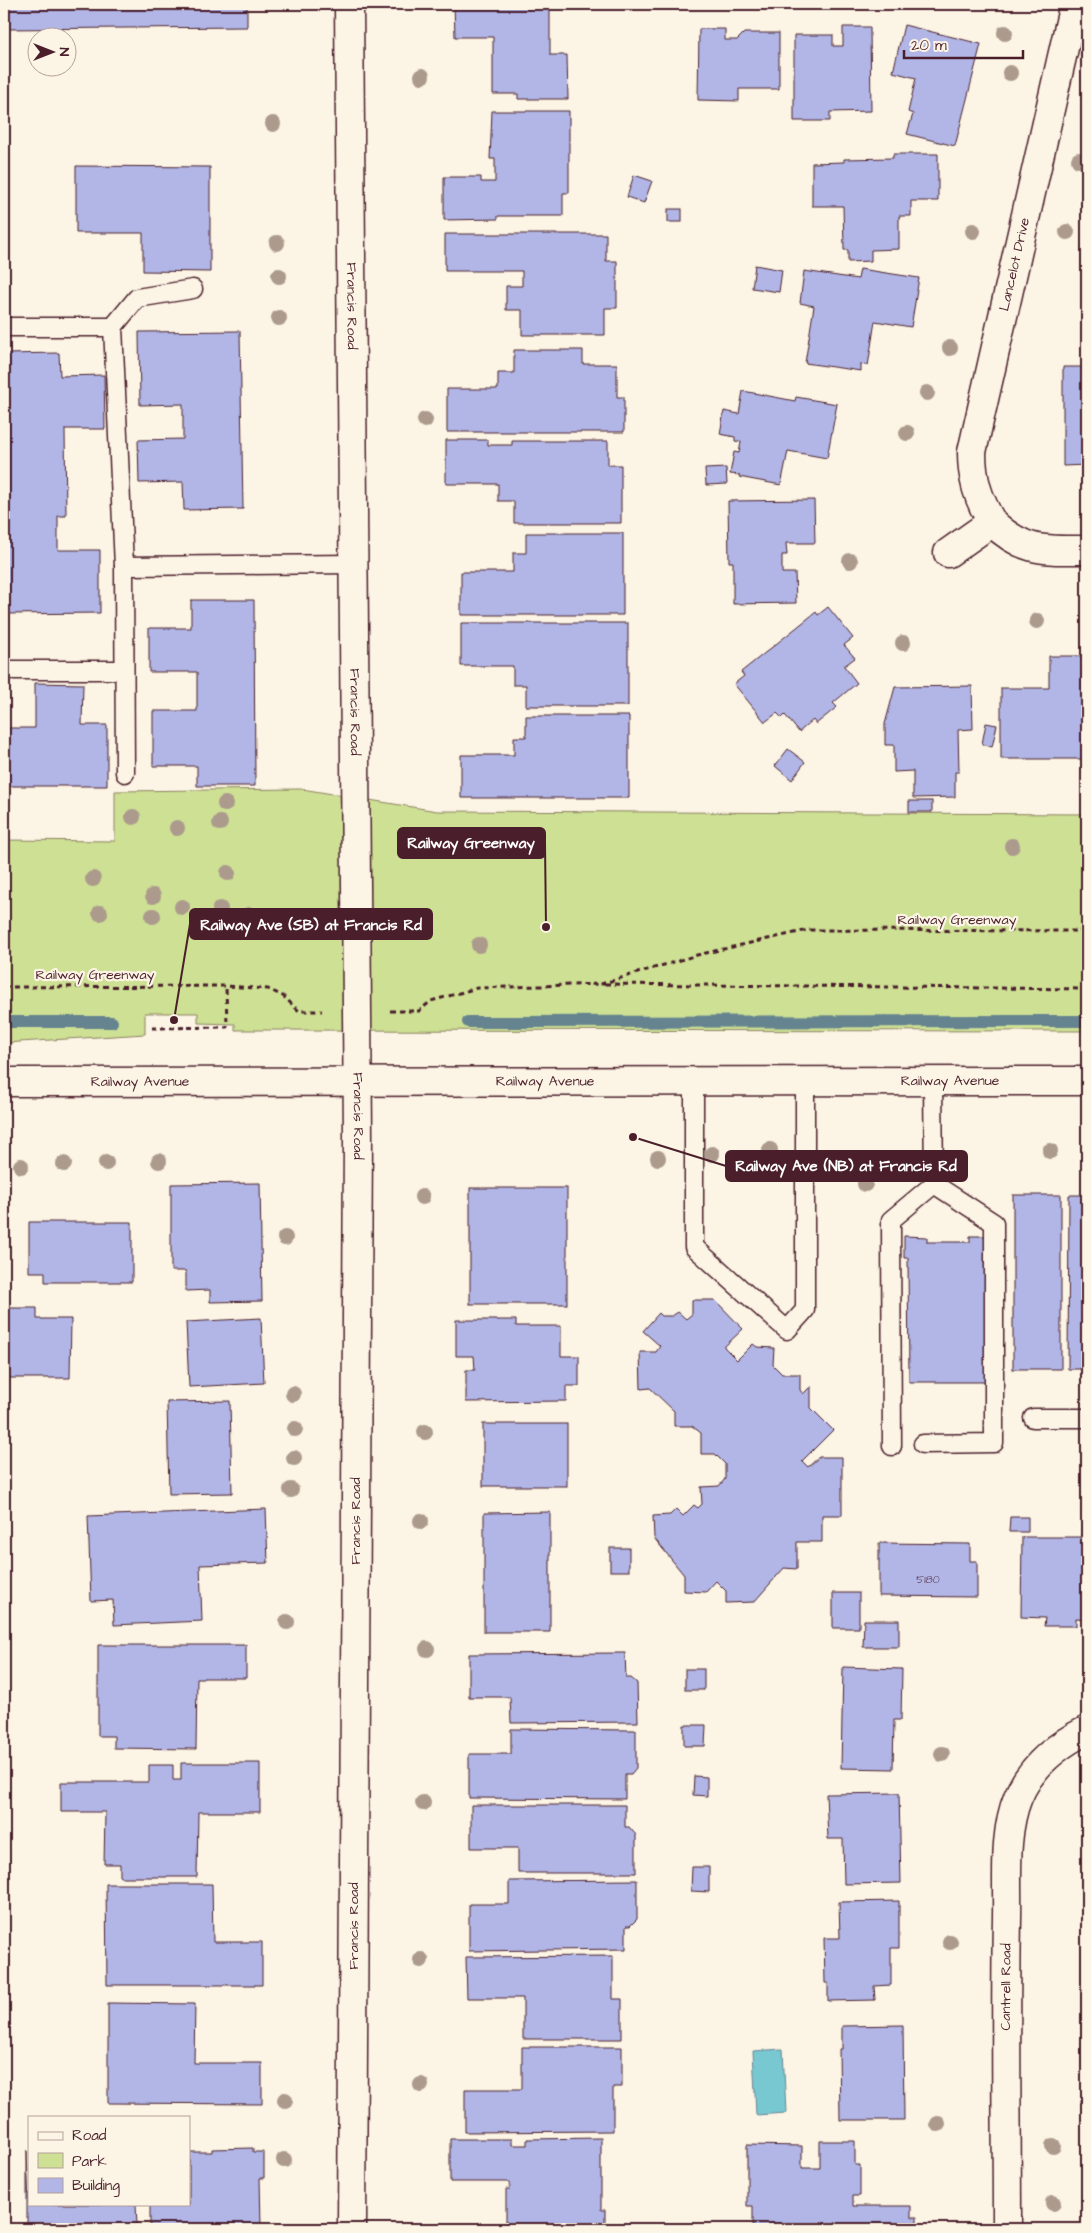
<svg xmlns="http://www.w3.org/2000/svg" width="1091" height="2233" font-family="'Architects Daughter',sans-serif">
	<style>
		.green { fill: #cde094; stroke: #8c8060 }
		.water { fill: #78c8d2; stroke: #66848f }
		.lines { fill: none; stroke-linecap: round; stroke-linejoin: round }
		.stream { stroke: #66848f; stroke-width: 12 }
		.building { fill: #b1b6e7; stroke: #4a1f2b }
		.lane-casing { stroke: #4a1f2b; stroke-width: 21 }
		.street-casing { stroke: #4a1f2b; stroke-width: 31 }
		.secondary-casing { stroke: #4a1f2b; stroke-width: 31 }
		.path { stroke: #4a1f2b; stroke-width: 3; stroke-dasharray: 5 4; stroke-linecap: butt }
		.lane { stroke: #fcf5e5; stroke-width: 18 }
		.street { stroke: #fcf5e5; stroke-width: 28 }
		.secondary { stroke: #fcf5e5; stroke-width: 28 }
		.tree { fill: #ac9a8d }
		.labels { text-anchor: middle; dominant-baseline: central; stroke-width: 4.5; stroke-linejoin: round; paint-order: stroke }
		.number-label { font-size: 11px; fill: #64455a }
		.street-label { font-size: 14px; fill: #4a1f2b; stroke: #fcf5e5 }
		.leader { fill: none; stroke: #4a1f2b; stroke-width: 2 }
		.callout-dot { fill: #4a1f2b; stroke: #fcf5e5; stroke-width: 2 }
		.callout { fill: #4a1f2b; stroke: #4a1f2b; stroke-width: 2 }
		.callout-label { font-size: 15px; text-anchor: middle; font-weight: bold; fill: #fff }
	</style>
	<rect width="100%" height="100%" fill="#fcf5e5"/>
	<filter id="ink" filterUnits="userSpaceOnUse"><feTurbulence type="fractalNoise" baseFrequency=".02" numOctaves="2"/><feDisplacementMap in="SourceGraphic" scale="10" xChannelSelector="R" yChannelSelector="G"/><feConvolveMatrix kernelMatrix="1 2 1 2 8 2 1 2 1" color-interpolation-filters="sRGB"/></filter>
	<g filter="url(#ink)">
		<!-- green -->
		<path class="green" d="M302,789L437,811L1087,814V1031L235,1030V1024L198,1023V1013H145V1034L4,1043V840L115,841V791Z"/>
		<!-- water -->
		<path class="water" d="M783,2049L786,2113L756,2115L753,2051Z"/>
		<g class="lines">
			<!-- stream -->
			<g class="stream">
				<path d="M4,1022H112"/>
				<path d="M468,1022L1087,1021"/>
			</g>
		</g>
		<!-- building -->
		<g class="building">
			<path d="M4,4H247V27L4,29Z"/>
			<path d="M454,4L550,5V55H567L568,99H518V94H493V37H455Z"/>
			<rect x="574" y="4" width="17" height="5"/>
			<path d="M904,25L981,44L955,146L907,134L913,114L908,112L916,78L893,72Z"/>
			<path d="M843,27H870L871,111L830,112V121H794V35H833V46H843Z"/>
			<path d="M699,29H725V40H737L744,33H779V89H739V101L698,100Z"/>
			<path d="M492,111H569V193H563V216H498V219L444,220V177H481V182H495V159H490Z"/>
			<path d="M893,154H938V201H911V216H899V249L871,250V261L848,262V250H844L843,206H812V163L844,162V159L893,158Z"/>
			<path d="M76,166L210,167V272L143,271V233H76Z"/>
			<path d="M634,175L652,181L644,203L627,197Z"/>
			<rect x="668" y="209" width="14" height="13"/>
			<path d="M445,234H606V261H617V308H605V335H522V310H506V286H522V271H445Z"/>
			<path d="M755,265L782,270L779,292L752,288Z"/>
			<path d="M860,269L919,278L911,327L875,321L868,366L861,364V371L805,363L814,306L800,303L804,271L858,279Z"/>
			<path d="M240,331L243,509L184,510L183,482L139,483L138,440L183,439V404L140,405L139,332Z"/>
			<path d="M514,350H583V364H617V397H624V432H447V389H498V373H514Z"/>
			<path d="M59,353L60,376L104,375L105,429H65L66,516H58V550H100V613L4,614V354Z"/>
			<path d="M1063,367H1087V465L1063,466Z"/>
			<path d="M743,391L795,401L796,397L837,404L827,458L788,451L781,485L739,477L740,475L730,474L734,452L739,453L741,442L735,441V437L720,434L724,411L739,414Z"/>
			<path d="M446,440H488V445H512V441H608V465H621V523H514V501H498V484H446Z"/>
			<path d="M726,468L727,484L706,485L705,469Z"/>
			<path d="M814,500L815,543H786L787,555H782V573H795L796,603L733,604V562H729L728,501Z"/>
			<path d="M526,533H623V615H461V572H513V553H526Z"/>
			<path d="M191,600H254L255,786H197V766H153V711H197V672H149V628H191Z"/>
			<path d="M828,607L853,638L844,645L855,658L844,666L857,683L833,703L837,707L816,724L813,720L799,732L785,715L782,718L777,713L765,722L734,684L744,676L741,672L816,612L818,615Z"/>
			<path d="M461,623H628V706H526V685H513V666H461Z"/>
			<path d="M1049,656H1087V759H1001V688H1049Z"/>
			<path d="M35,683L83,684L82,725H107V786H4V728H35Z"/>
			<path d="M972,686L973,729L958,730L959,772H955V797L913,798V771L894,772V745H885V724L895,687Z"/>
			<path d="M526,716H629V798H461V755H514V737H526Z"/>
			<path d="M986,723L997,725L992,747L982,744Z"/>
			<path d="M788,749L805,762L792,780L775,766Z"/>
			<rect x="909" y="801" width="23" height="11"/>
			<path d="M260,1183L262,1301L210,1302V1290L186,1291V1271H171V1184Z"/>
			<rect x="470" y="1188" width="97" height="116"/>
			<rect x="1013" y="1195" width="48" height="174"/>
			<path d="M1069,1195H1087V1369H1068Z"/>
			<path d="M29,1222H132V1282H45V1272H29Z"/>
			<path d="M904,1236L927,1237V1242H970V1236H990L986,1382H909L908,1258H904Z"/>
			<path d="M692,1300H715L743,1329L724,1347L737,1360L753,1344L757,1347L774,1348L773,1365L782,1374H800V1390L803,1394L811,1386V1408L833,1430L802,1461L808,1467L819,1457H842V1515H822V1542H797V1569L784,1568L754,1602L726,1603V1591L716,1581L706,1592L684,1591V1575L654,1538L653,1516L670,1515L676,1509L683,1516L694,1505L698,1508L702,1504L701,1487L719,1486L725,1479V1464L715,1454H701V1433L692,1426H674V1411L650,1388L641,1389L640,1352H656L660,1346L643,1331L659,1313L662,1316H672L678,1312L686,1319L692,1314Z"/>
			<path d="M4,1308H37V1319H71L70,1378H4Z"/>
			<path d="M261,1318L264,1383L189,1387L186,1322Z"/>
			<path d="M456,1320H516V1326H561V1356H579V1386H566V1401L466,1402V1370H475L474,1356H456Z"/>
			<path d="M230,1401L232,1493L169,1494L167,1402Z"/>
			<rect x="483" y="1424" width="84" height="62"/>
			<path d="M266,1509L268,1563L200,1565L202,1621L114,1625L113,1600L91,1601L88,1516Z"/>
			<path d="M550,1512V1632H484V1513Z"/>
			<path d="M1010,1517H1028V1532H1009Z"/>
			<path d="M1022,1537H1087V1619L1076,1618V1626H1044L1045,1618L1021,1617Z"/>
			<path d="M879,1543L970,1544V1561H977V1597L879,1596Z"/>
			<rect x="610" y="1548" width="19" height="23"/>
			<rect x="833" y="1593" width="26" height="35"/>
			<path d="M864,1620H899V1647H863Z"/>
			<path d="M98,1645H246V1678H197L196,1749L114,1748V1736H98Z"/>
			<path d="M625,1653L626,1678H631L637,1683L638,1722L511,1723L510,1697H469V1654Z"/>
			<path d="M843,1667L902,1669L901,1720H894L893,1769L841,1768Z"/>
			<rect x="685" y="1669" width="19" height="21"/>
			<path d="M684,1725H706L705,1746H684Z"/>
			<path d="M511,1729L636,1730V1768L631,1774H625V1799L469,1798V1754H511Z"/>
			<path d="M181,1763H260V1812H198L197,1877H120V1864H104L105,1812H61V1782H149V1765H173V1780H181Z"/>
			<path d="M694,1776L707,1777V1796L693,1795Z"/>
			<path d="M899,1793L901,1883L844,1884L843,1839H828L826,1794Z"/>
			<path d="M471,1805H625V1827H629L636,1835V1873H518V1848H471Z"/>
			<path d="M692,1867H709V1892L691,1891Z"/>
			<path d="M637,1880V1919L630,1926H626V1949L469,1951V1904H509V1881Z"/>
			<path d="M106,1884H212L213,1942H262V1985H107Z"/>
			<path d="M899,1901V1948H891V1985L874,1986L875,2000L828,2001V1983H825L824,1938H840L839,1902Z"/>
			<path d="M613,1956V1999H622V2039H523V1998H467L466,1957Z"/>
			<path d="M108,2003L195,2004L194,2063H262V2104L108,2103Z"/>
			<path d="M903,2025L904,2120H840L839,2049H842V2026Z"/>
			<path d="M522,2047H622V2087H613V2131L465,2132V2089H522Z"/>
			<path d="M601,2138V2210H605V2229H506V2189H510V2182H450V2139H512V2145H527V2139Z"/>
			<path d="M820,2141H855V2165H860V2196H853V2206H911V2217H917V2229H753V2206H747V2145L802,2146V2168H820Z"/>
			<path d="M253,2148V2152H264V2178H260L261,2227H249V2229H222V2225H208V2229L150,2227V2204H189V2152H212V2149Z"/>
			<path d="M27,2150L29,2204H136L137,2225H121V2229H80V2227H68V2229L27,2228Z"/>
			<rect x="655" y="2225" width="21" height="4"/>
		</g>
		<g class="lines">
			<defs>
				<g id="lane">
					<path d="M4,327H113"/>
					<path d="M124,566L353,564"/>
					<path d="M4,670H124"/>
					<path d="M125,773L124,566L113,327L137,298L193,289"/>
					<path d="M694,1082V1247L787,1330L805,1310V1082"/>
					<path d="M1033,1418H1087"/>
					<path d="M923,1444L994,1443V1223L934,1184L933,1082"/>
					<path d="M892,1446L891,1220L934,1184"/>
				</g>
				<g id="street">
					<path d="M992,522C1024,553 1045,550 1087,550"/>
					<path id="s1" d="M948,553L992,522C978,499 972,479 972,452L1074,4"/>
					<path id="s2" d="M1007,2229C1007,2125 1005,2021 1007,1918C1008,1879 1003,1834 1018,1797C1031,1766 1057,1745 1087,1730"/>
				</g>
				<g id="secondary">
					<path id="s3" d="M349,4L358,1136L352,2229"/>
					<path id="s4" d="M4,1082L1087,1081"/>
				</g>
			</defs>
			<!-- lane casing -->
			<use href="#lane" class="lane-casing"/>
			<!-- street casing -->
			<use href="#street" class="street-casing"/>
			<!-- secondary casing -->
			<use href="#secondary" class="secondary-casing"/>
			<!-- path -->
			<g class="path">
				<path d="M605,984L1087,989"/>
				<path d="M4,987L226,986L268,989L283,996L299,1011H322"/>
				<path d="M390,1011H419L431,1001L477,988L601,984L697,955L808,930L1087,931"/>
				<path d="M152,1028L227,1027L226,986"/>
			</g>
			<!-- lane -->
			<use href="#lane" class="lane"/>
			<!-- street -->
			<use href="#street" class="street"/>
			<!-- secondary -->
			<use href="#secondary" class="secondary"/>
		</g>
		<!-- trees -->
		<g class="tree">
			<circle cx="1005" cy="33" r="8"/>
			<circle cx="1010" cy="73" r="8"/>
			<circle cx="422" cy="76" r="8"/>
			<circle cx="273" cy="124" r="8"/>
			<circle cx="1079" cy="160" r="8"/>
			<circle cx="973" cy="231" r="8"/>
			<circle cx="1067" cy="232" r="8"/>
			<circle cx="277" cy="243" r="8"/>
			<circle cx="279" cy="276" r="8"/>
			<circle cx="279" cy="318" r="8"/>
			<circle cx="950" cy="348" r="8"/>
			<circle cx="927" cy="393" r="8"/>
			<circle cx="425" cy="420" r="8"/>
			<circle cx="907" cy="433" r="8"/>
			<circle cx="850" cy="561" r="8"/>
			<circle cx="1037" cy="621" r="8"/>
			<circle cx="903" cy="643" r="8"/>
			<circle cx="225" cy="804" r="8"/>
			<circle cx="133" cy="817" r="8"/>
			<circle cx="220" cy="823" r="8"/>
			<circle cx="177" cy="828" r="8"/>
			<circle cx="1012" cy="846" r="8"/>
			<circle cx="228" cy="873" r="8"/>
			<circle cx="93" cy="879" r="8"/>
			<circle cx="153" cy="896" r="8"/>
			<circle cx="182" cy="907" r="8"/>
			<circle cx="220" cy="909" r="8"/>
			<circle cx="100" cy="913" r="8"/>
			<circle cx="249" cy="915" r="8"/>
			<circle cx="153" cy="916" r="8"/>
			<circle cx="479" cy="945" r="8"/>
			<circle cx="770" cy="1150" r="8"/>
			<circle cx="1050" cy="1151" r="8"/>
			<circle cx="712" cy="1154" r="8"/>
			<circle cx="826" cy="1157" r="8"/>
			<circle cx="658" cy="1158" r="8"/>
			<circle cx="159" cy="1161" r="8"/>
			<circle cx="106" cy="1163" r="8"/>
			<circle cx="64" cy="1164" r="8"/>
			<circle cx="21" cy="1166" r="8"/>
			<circle cx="865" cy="1184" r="8"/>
			<circle cx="422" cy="1197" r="8"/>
			<circle cx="285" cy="1238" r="8"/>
			<circle cx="293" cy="1394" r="8"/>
			<circle cx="295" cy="1429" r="8"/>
			<circle cx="425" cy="1432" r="8"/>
			<circle cx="294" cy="1458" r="8"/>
			<circle cx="291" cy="1490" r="8"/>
			<circle cx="421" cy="1521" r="8"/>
			<circle cx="287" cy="1622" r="8"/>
			<circle cx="427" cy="1649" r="8"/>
			<circle cx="942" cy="1754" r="8"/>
			<circle cx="423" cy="1803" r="8"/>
			<circle cx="950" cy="1942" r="8"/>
			<circle cx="421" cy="1960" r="8"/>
			<circle cx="421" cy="2085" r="8"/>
			<circle cx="285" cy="2100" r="8"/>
			<circle cx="938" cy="2124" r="8"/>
			<circle cx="1053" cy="2146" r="8"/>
			<circle cx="284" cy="2160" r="8"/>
			<circle cx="1053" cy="2203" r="8"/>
		</g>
	</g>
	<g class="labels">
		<!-- number labels -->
		<g class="number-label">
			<text x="928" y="1579">5180</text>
		</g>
		<!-- street labels -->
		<g class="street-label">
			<text stroke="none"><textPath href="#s1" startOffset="320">Lancelot Drive</textPath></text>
			<text stroke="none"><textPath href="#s3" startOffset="302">Francis Road</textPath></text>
			<text stroke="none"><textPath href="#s3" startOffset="708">Francis Road</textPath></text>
			<text x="957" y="920">Railway Greenway</text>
			<text x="95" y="975">Railway Greenway</text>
			<text stroke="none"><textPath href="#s4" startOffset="136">Railway Avenue</textPath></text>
			<text stroke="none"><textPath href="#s4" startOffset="541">Railway Avenue</textPath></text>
			<text stroke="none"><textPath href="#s4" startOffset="946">Railway Avenue</textPath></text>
			<text stroke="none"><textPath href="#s3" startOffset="1112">Francis Road</textPath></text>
			<text transform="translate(356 1521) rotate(-90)">Francis Road</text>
			<text transform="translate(354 1926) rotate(-90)">Francis Road</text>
			<text stroke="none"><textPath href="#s2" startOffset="242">Cantrell Road</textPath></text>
		</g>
	</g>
	<!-- callouts -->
	<path class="leader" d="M546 927L545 843M174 1020L190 924M633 1137L726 1166"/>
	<g class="callout-dot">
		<circle cx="546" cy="927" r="5"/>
		<circle cx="174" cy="1020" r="5"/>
		<circle cx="633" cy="1137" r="5"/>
	</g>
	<g class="callout">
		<rect x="398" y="828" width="147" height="30" rx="5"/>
		<rect x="190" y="909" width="242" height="30" rx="5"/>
		<rect x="726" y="1151" width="241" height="30" rx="5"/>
	</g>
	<g class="callout-label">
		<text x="471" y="848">Railway Greenway</text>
		<text x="311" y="930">Railway Ave (SB) at Francis Rd</text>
		<text x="846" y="1171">Railway Ave (NB) at Francis Rd</text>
	</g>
	<!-- margin -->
	<rect width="1091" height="2233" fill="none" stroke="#fcf5e5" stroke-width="20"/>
	<rect x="10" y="10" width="1071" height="2213" fill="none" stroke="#4a1f2b" stroke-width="2" filter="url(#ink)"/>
	<!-- legend -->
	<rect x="28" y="2116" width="162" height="90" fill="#fcf5e5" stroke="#b59f9b"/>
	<rect x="38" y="2132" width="25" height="8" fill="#fcf5e5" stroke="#b59f9b"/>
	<text x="72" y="2140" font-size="15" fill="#4a1f2b">Road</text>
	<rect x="38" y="2153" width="25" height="15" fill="#cde094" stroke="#b59f9b"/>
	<text x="72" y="2166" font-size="15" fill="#4a1f2b">Park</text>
	<rect x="38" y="2178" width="25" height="15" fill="#b1b6e7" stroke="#b59f9b"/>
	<text x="72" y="2190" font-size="15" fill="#4a1f2b">Building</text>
	<!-- north arrow -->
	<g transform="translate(52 52) rotate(90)"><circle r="24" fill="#fcf5e5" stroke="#b59f9b"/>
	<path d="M0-4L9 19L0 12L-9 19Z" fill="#4a1f2b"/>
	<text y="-8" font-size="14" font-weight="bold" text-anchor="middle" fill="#4a1f2b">N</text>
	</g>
	<!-- scale -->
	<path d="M904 50v8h119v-8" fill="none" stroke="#4a1f2b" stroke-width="2.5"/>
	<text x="911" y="50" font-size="15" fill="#4a1f2b" stroke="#fcf5e5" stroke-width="4" paint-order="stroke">20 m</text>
</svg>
